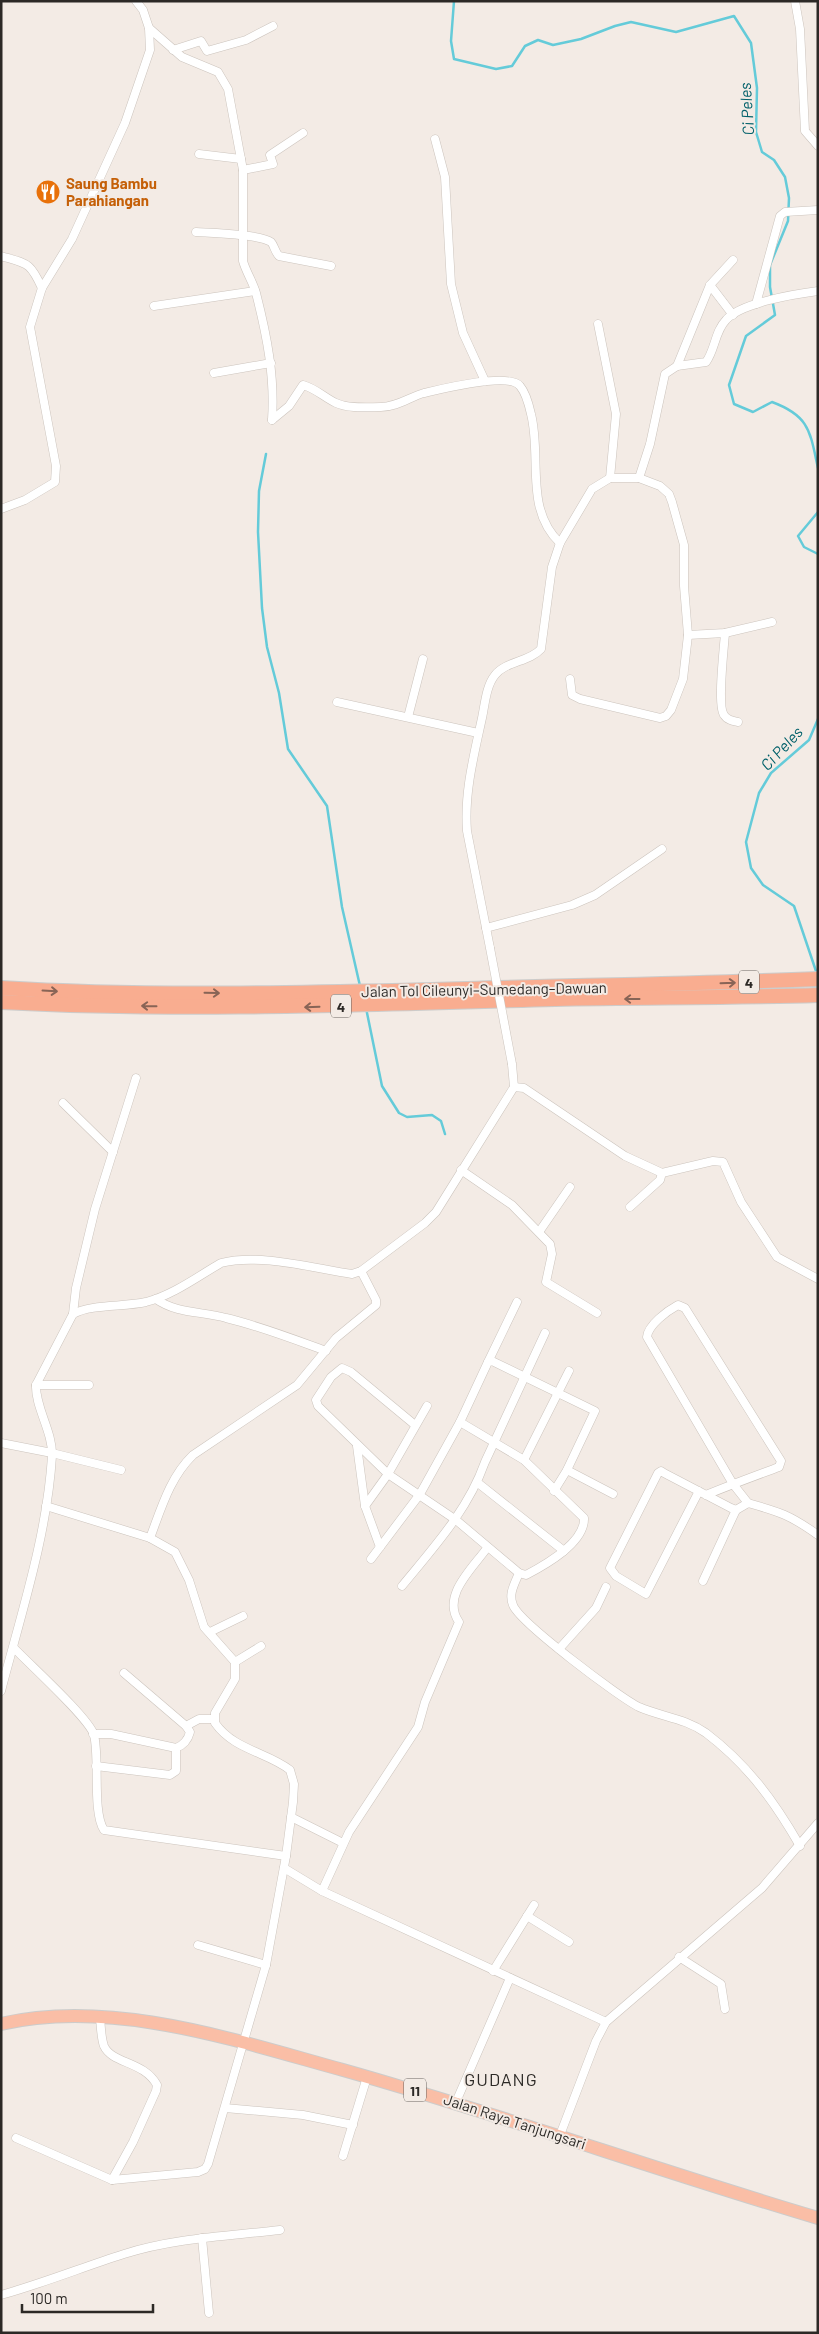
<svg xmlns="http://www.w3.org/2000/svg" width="819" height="2334" font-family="Barlow,sans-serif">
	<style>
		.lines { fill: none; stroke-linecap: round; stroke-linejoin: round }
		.stream { stroke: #64cbd9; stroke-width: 2.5 }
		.minor-casing { stroke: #ccc4bd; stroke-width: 9 }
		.trunk-casing { stroke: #cccccb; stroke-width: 14 }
		.motorway-casing { stroke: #cccccb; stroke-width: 16 }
		.minor { stroke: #fff; stroke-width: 8 }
		.trunk { stroke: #fabea6; stroke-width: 12 }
		.motorway { stroke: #f9ad90; stroke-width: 14 }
		.minor-bridge-casing { stroke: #ccc4bd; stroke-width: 9; stroke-linecap: butt }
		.minor-bridge { stroke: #fff; stroke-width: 8 }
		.oneway { stroke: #886456 }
		.labels { text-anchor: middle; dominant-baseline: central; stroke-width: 4; stroke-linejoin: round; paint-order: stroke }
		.shield { fill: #f3ebe5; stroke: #68635f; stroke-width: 1 }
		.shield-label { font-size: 14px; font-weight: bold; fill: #2c2926 }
		.food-label { font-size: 15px; font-weight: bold; fill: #c56008; stroke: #f3ebe5; text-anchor: start }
		.street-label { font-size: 15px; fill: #2c2926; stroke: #f3ebe5 }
		.water-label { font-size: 16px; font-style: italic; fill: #01606a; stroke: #f3ebe5 }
		.quarter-label { font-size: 18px; letter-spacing: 1px; fill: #2c2926; stroke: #f3ebe5 }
	</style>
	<rect width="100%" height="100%" fill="#f3ebe5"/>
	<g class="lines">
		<!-- stream -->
		<g class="stream">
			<path d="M454,1L451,41L454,59L496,69L512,66L525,46L538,40L553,45L581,39L615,26L631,22L676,32L734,16L751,43L757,88L756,132L762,152L774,160L785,177L789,198L788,221L770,265V287L775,315L746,336L729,385L734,404L753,412L772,402C810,416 810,432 818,468"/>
			<path d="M266,454L259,491L258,532L262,608L267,647L279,693L288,749L327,806L342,907L360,986"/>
			<path d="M818,512L798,536L804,547L818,554"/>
			<path d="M817,974L794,906L763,885L751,868L746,842L759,793L771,773L809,740L818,719"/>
			<path d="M366,1008L382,1086L399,1113L407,1117L432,1115L441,1121L445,1134"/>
		</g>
		<defs>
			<g id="minor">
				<path d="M795,1L800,29L805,131L818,146"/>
				<path d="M149,28L182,57L218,72L228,89L243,170V261C246,272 253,282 256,293C267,336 275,377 272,420"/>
				<path d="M173,50L201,41L207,51L246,40L273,26"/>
				<path d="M435,139L445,177L451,284L463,333L485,381"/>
				<path d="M199,154L241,159"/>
				<path d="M243,170L273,164L270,155L303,133"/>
				<path d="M196,232C211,233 259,234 271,242C274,245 275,252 279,256L331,266"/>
				<path d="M1,256C28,264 30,262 42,288"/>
				<path d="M710,285L733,315"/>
				<path d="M756,304L780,216L785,212L818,210"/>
				<path d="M154,306L255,291"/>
				<path d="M598,324L616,414L610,478"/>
				<path d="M677,366L710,285L733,260"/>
				<path d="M214,373L271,363"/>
				<path d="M272,420L289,406L303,385C315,388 325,398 336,403C349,409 368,407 381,407C397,407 410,397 424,393C441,389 509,372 520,386C526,393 529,405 531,414C542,457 524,509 560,543"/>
				<path d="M639,478L650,444L665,374L677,366L706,362C715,350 715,331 726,320C740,303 795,294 818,291"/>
				<path d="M1,509L25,500L55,482L56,466L30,327L42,288L72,239L125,123L150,50L149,28L143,10L136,1"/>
				<path d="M725,633C724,648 717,706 724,715C727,720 733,721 738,722"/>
				<path d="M688,635L725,633L772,622"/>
				<path d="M337,702L478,733"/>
				<path d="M408,717L423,659"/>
				<path d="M486,928L572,905L595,895L662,849"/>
				<path d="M490,948L467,831C464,793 474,755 482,718C485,704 486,686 495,675C506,661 529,662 541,649L552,567L560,543L592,489L610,478H639L660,486L669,494L672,502L684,545V586L688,635L683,679L671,710L666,716L660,718L580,699L572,695L570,679"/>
				<path d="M514,1087L524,1088L625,1156L662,1173L713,1161L723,1162L741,1202L777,1257L818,1279"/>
				<path d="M63,1103L113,1152"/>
				<path d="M461,1170L512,1205L550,1244L552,1254L546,1282L597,1313"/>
				<path d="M630,1207L660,1180L662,1173"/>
				<path d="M539,1232L570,1187"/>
				<path d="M156,1299C177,1314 202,1311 226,1318C260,1326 293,1339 326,1351"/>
				<path d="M73,1314L76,1288L95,1209L136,1078"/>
				<path d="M488,1362L517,1302"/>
				<path d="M36,1385H89"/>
				<path d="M460,1422L524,1460L584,1518C585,1543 545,1565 526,1575L519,1573"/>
				<path d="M415,1425L351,1372L342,1368L331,1377L316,1400L318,1406L388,1474L456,1520L519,1573C515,1583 508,1594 513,1605C519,1622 620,1698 639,1707C662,1717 685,1718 706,1733C748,1765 774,1801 800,1846"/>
				<path d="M1,1443L52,1453L121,1470"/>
				<path d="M357,1446L365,1506L380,1547"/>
				<path d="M524,1460L569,1371"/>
				<path d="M567,1470L613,1494"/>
				<path d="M478,1483L564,1551"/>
				<path d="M699,1491L646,1594L616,1576L610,1568L658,1473L661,1471L664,1473L731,1508L736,1510L748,1503C780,1512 790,1515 818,1535"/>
				<path d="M706,1495C730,1485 755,1476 779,1467L781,1461L685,1308L678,1305C667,1311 648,1325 647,1337L733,1484L748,1503"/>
				<path d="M46,1506L150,1538L175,1552L189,1580L204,1627L235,1662V1679L215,1713V1723C234,1750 267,1752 290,1770L294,1784L293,1802L286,1856L266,1965L208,2164L205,2169L198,2172L112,2180"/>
				<path d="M365,1506L388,1474L427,1406"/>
				<path d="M150,1538C161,1509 170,1477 193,1455L297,1385L336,1338L376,1305V1300L361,1271"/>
				<path d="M371,1559L420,1494L460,1422L488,1362L492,1361L595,1411L567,1470L554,1491"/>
				<path d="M703,1581L736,1510"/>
				<path d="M402,1586C434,1547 468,1510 485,1462L545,1333"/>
				<path d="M210,1632L243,1616"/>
				<path d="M14,1648C29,1664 89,1718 94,1735C100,1758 92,1812 104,1830L286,1856"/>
				<path d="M559,1649L596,1608L606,1587"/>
				<path d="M235,1662L261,1646"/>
				<path d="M124,1673L186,1726"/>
				<path d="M1,1691C21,1614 47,1536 52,1456C53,1432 35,1407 36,1385L73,1314C91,1304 124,1307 146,1302C173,1295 197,1277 221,1263C259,1253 312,1268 352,1274L361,1271L425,1223L436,1212L514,1087L512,1064"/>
				<path d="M93,1734H111L176,1748C184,1745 188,1740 190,1732L186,1726L199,1719H214"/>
				<path d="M96,1766L170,1775L176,1771V1748"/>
				<path d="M291,1817L343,1843"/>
				<path d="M284,1868L322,1891L606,2022"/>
				<path d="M322,1891L349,1832L418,1727L425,1702L459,1622C441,1596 472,1569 487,1548"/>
				<path d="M527,1916L569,1942"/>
				<path d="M198,1945L266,1965"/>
				<path d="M679,1957L721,1984L725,2009"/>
				<path d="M493,1971L534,1905"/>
				<path d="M456,2102L510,1978"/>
				<path d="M225,2108L303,2115L353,2125"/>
				<path d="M560,2135L596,2041L606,2022L762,1888L818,1823"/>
				<path d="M16,2138L112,2180L133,2142L156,2091L157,2085C144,2061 112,2064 104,2046C101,2038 101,2027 100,2018"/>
				<path d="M343,2156L367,2077"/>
				<path d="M202,2238L209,2313"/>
				<path d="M1,2295C44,2283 83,2267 124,2254C174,2238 229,2236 280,2230"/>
			</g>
			<path id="trunk" d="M1,2024C112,1998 237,2041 343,2070C503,2115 659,2171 818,2218"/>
			<g id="motorway">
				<path d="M1,988C144,997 289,993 432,990C561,986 689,984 818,979"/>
				<path d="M1,1002C186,1012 370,1004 555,999C643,997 730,998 818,995"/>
			</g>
		</defs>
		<!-- minor casing -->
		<use href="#minor" class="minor-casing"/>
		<!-- trunk casing -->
		<use href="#trunk" class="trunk-casing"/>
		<!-- motorway casing -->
		<use href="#motorway" class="motorway-casing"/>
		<!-- minor -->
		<use href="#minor" class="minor"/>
		<!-- trunk -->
		<use href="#trunk" class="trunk"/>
		<!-- motorway -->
		<use href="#motorway" class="motorway"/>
		<defs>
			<path id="minor-bridge" d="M490,948L512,1064"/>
		</defs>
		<!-- minor-bridge casing -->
		<use href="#minor-bridge" class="minor-bridge-casing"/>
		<!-- minor-bridge -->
		<use href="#minor-bridge" class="minor-bridge"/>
	</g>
	<!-- one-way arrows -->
	<defs><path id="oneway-shaft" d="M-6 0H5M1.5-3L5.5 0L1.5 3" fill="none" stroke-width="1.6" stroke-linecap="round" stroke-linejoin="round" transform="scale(1.25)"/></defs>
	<g class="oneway">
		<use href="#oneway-shaft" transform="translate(728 983) rotate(-2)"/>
		<use href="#oneway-shaft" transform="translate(50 991) rotate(3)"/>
		<use href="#oneway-shaft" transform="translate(212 993) rotate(1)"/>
		<use href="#oneway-shaft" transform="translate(632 999) rotate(180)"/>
		<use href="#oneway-shaft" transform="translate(149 1006) rotate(-179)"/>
		<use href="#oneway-shaft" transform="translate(312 1007) rotate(178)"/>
	</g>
	<!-- icons -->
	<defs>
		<symbol id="restaurant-disc" viewBox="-11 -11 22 22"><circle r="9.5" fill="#e8710a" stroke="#f3ebe5"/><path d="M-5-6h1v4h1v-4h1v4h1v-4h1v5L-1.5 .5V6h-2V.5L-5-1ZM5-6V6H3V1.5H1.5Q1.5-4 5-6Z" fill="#fff"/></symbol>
	</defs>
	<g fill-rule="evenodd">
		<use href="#restaurant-disc" x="34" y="178" width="28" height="28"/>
	</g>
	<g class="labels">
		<!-- shield labels -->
		<g class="shield">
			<rect x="739" y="970.5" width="20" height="23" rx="4"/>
			<rect x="331" y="994.5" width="20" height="23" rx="4"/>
			<rect x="404" y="2078.5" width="22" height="23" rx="4"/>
		</g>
		<g class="shield-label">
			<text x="749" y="982">4</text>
			<text x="341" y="1006">4</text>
			<text x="415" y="2090">11</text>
		</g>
		<!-- food labels -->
		<g class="food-label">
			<text x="66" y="183">Saung Bambu<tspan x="66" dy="17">Parahiangan</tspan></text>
		</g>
		<!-- street labels -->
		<g class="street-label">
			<text transform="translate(484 989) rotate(-1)">Jalan Tol Cileunyi–Sumedang–Dawuan</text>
			<text transform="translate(515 2121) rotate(18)">Jalan Raya Tanjungsari</text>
		</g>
		<!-- water labels -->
		<g class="water-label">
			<text transform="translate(746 109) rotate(-94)">Ci Peles</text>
			<text transform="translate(781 748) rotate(-47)">Ci Peles</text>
		</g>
		<!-- quarter labels -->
		<g class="quarter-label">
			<text x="501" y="2079">GUDANG</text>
		</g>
	</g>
	<!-- border -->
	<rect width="819" height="2334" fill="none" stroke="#2c2926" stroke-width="5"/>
	<!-- scale -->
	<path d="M22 2304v8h131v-8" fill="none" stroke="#2c2926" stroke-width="2.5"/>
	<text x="30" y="2304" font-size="15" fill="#2c2926" stroke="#f3ebe5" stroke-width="4" paint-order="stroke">100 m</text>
</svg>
